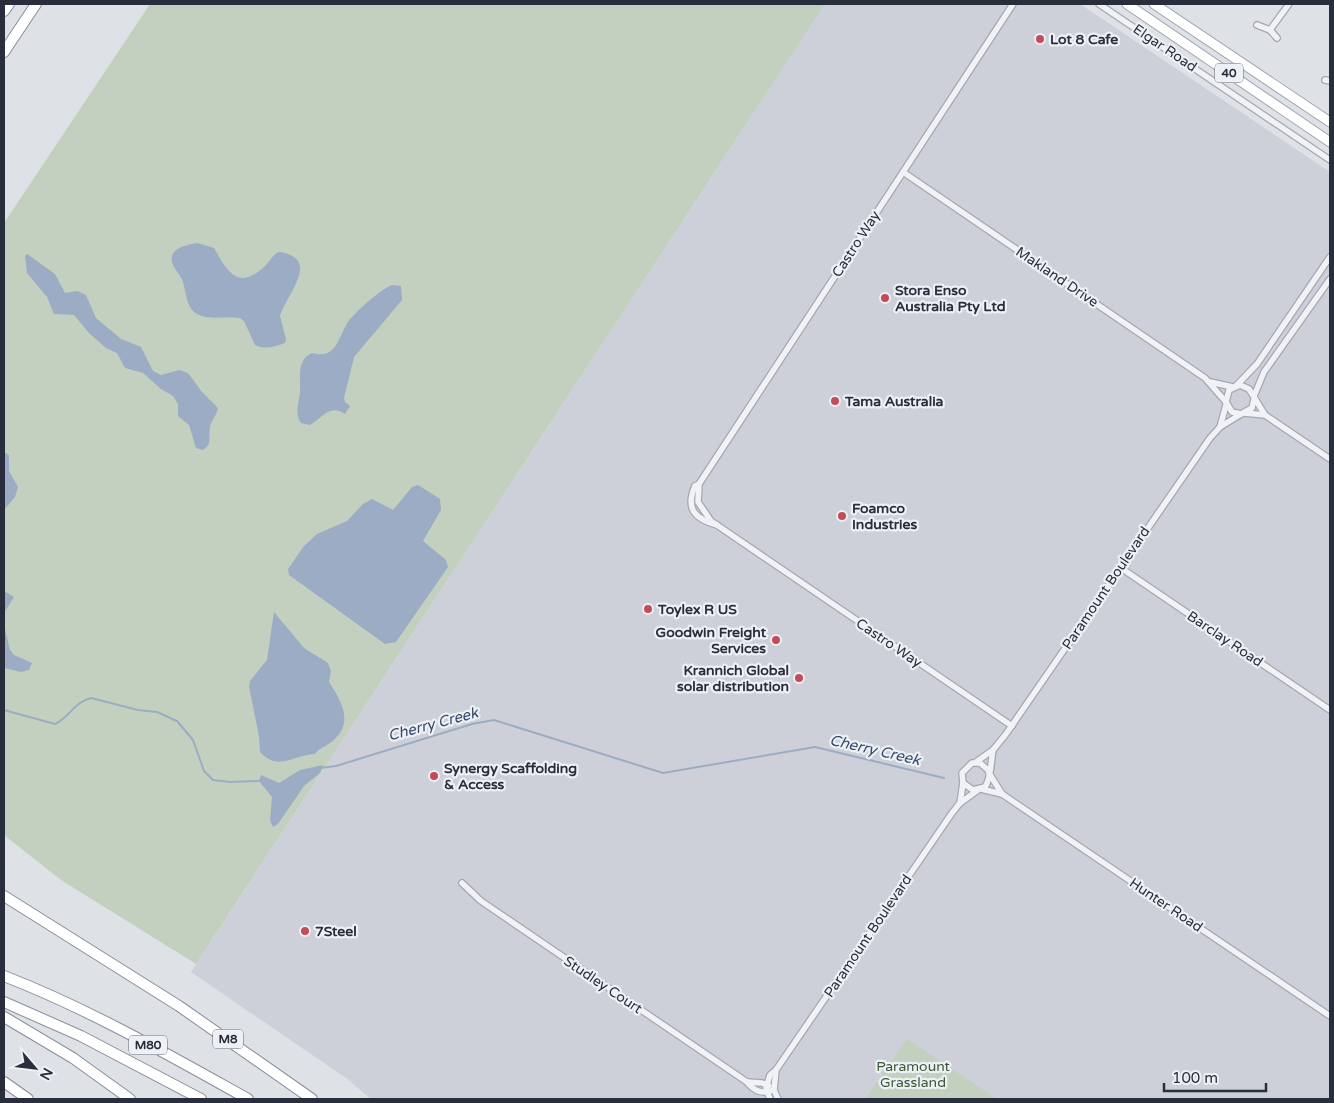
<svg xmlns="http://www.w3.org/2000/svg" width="1334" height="1103" font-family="'Varela Round',sans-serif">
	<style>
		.built { fill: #cdd0d8 }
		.green { fill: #c3d0c0 }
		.water { fill: #9cacc4 }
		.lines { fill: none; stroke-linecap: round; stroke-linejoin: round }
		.stream { stroke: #9cacc4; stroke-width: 2 }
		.minor-casing { stroke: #a4a8b0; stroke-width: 8 }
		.primary-casing { stroke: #9fa5b1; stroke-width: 11 }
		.motorway-casing { stroke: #878e9c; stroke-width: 12 }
		.minor { stroke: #f1f2f5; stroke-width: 5.5 }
		.primary { stroke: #fff; stroke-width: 9 }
		.motorway { stroke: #fff; stroke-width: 10 }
		.poi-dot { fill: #c24d56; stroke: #edf0f4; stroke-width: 2 }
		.labels { text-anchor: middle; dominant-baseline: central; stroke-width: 4.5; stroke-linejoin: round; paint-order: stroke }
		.shield { fill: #edf0f4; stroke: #646873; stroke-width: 1 }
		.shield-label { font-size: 12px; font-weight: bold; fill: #292e3c }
		.poi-label { font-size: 14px; font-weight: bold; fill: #292e3c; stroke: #edf0f4; text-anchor: start }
		.street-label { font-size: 14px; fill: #292e3c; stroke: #edf0f4 }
		.park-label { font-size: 14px; fill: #3b5737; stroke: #edf0f4 }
		.water-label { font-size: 15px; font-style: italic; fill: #364b6c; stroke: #edf0f4 }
	</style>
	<rect width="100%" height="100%" fill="#dee1e6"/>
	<!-- built -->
	<path class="built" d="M825,4H1080L1330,172V1099H371L346,1078L191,972Z"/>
	<!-- green -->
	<g class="green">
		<path d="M150,4H825L196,964L61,880L4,835V223Z"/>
		<path d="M907,1039L997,1099H865Z"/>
	</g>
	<!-- water -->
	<g class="water">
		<path d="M197,243L214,248C227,271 238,292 265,266C270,261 272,255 279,252C322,258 287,294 280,316L286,339L285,343C274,347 265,350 255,345L244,321L240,318C225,315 206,322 194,312C186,305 186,292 183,282C181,276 176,271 173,265C166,249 186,245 197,243Z"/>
		<path d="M27,254L55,274L65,293L77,291L86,295L96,318L121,339L141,347L153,371L161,375L179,370L188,373L202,392L218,408C217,416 210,421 210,428C208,437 213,444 203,450L196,448L189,425L178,416V404L173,396L161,389L143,373L125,368L117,353L106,348L89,333L74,315L54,314L47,297L27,273L25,256Z"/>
		<path d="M392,285L401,286L402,300L354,357L344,398L345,402L350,406L345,414C329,404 324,417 310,425L301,423C294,413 299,403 300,392C301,378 296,360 312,353C337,360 338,337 348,322C356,311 380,290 392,285Z"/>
		<path d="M4,452L9,455V471L18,487L15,497L4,510Z"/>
		<path d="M418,485L440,499L441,510L423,541L446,560L448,567L396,642L385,644L289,575L288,569L304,546L317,534L347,521L363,504L372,499L393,510L412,487Z"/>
		<path d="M4,591L14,597L4,613Z"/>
		<path d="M274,612L304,648L328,663L331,671L329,682C343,703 356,727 327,745C322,749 319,748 315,754C293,755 278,772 260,752L259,736L249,687L250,681L267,660Z"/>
		<path d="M4,625L10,650L14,655L32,663L29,670L21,672L4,668Z"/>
		<path d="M323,765L320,773L304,786L278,824L273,827L270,820L272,797L259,781L261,775L279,783L300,770Z"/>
	</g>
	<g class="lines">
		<!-- stream -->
		<g class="stream">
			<path d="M4,710L55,724C70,717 74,702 91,698L138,710L157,712L177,721L193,740L204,771L213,780L230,782L259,781"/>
			<path d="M320,768L336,766L472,724L494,720L663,773L815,747L944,778"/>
		</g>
		<defs>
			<g id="minor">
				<path d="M1099,4L1330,160"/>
				<path d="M1257,25L1270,30L1277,38"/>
				<path d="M1270,30L1289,4"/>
				<path d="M1325,80L1330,81"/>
				<path d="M903,172L1205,378L1226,402"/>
				<path d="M1210,382L1233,387"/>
				<path d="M1236,386L1257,364L1330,257"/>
				<path d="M1254,396L1264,372L1330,279"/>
				<path d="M1254,399L1252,408L1241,414L1232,412L1226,402L1229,390L1240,385L1249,389L1265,415L1330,459"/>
				<path d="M1244,413L1265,415"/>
				<path d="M1220,427L1226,405"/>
				<path d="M699,484L698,502L711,521L1012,726"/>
				<path d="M717,525C695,519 685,509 695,486L699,484L1013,4"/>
				<path d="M1121,568L1330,710"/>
				<path d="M976,762L993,750L1006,734L1210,438L1220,427L1241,414"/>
				<path d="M988,770L980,763H972L962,773L963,783L973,790L985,787C991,779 991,761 993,750"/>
				<path d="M989,773L1002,794"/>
				<path d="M981,789L1002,794L1330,1016"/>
				<path d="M960,803L963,783"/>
				<path d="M462,883L481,901L747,1082C755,1092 762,1094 774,1090"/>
				<path d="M776,1070L774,1090L778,1099"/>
				<path d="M747,1082L762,1083L769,1086"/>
				<path d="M770,1099L766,1088L770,1075L776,1070L952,813L960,803L978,790"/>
			</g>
			<g id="primary">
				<path d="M1127,4L1330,142"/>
				<path d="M1154,4L1330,122"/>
			</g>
			<g id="motorway">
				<path d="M4,11L9,4"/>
				<path d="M4,52L36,4"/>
				<path d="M4,896L179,1006L312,1099"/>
				<path d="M4,976C89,1009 169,1055 248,1099"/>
				<path d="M4,1002L81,1036L201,1099"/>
				<path d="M4,1017L73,1058L130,1099"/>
				<path d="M4,1082L28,1099"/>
			</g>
		</defs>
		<!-- minor casing -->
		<use href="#minor" class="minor-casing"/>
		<!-- primary casing -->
		<use href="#primary" class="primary-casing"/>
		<!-- motorway casing -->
		<use href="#motorway" class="motorway-casing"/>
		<!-- minor -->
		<use href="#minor" class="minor"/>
		<!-- primary -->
		<use href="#primary" class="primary"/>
		<!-- motorway -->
		<use href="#motorway" class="motorway"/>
	</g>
	<!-- markers -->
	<g class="poi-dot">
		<circle cx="1040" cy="39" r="5"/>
		<circle cx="885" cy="298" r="5"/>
		<circle cx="835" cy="401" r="5"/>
		<circle cx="842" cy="516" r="5"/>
		<circle cx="648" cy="609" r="5"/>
		<circle cx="776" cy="640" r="5"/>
		<circle cx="799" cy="678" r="5"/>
		<circle cx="434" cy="776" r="5"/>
		<circle cx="305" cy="931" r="5"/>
	</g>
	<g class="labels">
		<!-- shield labels -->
		<g class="shield">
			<rect x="1215" y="63.5" width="28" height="19" rx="4"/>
			<rect x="213" y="1029.5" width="30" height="19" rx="4"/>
			<rect x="129" y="1035.5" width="38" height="19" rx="4"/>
		</g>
		<g class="shield-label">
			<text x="1229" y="73">40</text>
			<text x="228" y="1039">M8</text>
			<text x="148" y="1045">M80</text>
		</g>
		<!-- poi labels -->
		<g class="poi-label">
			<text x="1050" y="39">Lot 8 Cafe</text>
			<text x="895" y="290">Stora Enso<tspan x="895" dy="16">Australia Pty Ltd</tspan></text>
			<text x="845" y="401">Tama Australia</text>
			<text x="852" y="508">Foamco<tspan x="852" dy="16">Industries</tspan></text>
			<text x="658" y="609">Toylex R US</text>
			<text x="766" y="632" text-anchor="end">Goodwin Freight<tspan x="766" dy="16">Services</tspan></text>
			<text x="789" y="670" text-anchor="end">Krannich Global<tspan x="789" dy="16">solar distribution</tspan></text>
			<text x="444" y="768">Synergy Scaffolding<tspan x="444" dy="16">&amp; Access</tspan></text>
			<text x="315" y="931">7Steel</text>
		</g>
		<!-- street labels -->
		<g class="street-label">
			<text transform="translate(1165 48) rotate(34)">Elgar Road</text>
			<text transform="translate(856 244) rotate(-57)">Castro Way</text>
			<text transform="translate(1057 277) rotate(34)">Makland Drive</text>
			<text transform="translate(1106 588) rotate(-56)">Paramount Boulevard</text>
			<text transform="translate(1225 639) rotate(34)">Barclay Road</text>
			<text transform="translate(889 643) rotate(34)">Castro Way</text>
			<text transform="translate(1166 905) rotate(34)">Hunter Road</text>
			<text transform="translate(868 936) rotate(-56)">Paramount Boulevard</text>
			<text transform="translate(603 985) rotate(34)">Studley Court</text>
		</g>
		<!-- park labels -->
		<g class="park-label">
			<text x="913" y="1066">Paramount<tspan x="913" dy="16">Grassland</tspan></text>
		</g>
		<!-- water labels -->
		<g class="water-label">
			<text transform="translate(433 724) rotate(-15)">Cherry Creek</text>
			<text transform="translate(875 750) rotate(13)">Cherry Creek</text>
		</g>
	</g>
	<!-- border -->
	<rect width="1334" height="1103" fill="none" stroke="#292e3c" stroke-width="10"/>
	<!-- north arrow -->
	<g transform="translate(35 1068) rotate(118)" stroke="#edf0f4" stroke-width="4" paint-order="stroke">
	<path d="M0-4L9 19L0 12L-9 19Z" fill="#292e3c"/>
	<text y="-8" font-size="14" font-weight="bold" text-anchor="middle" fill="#292e3c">N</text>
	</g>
	<!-- scale -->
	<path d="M1164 1083v8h102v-8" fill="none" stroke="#292e3c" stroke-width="2.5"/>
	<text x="1172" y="1083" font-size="15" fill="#292e3c" stroke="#edf0f4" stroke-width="4" paint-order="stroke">100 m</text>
</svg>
